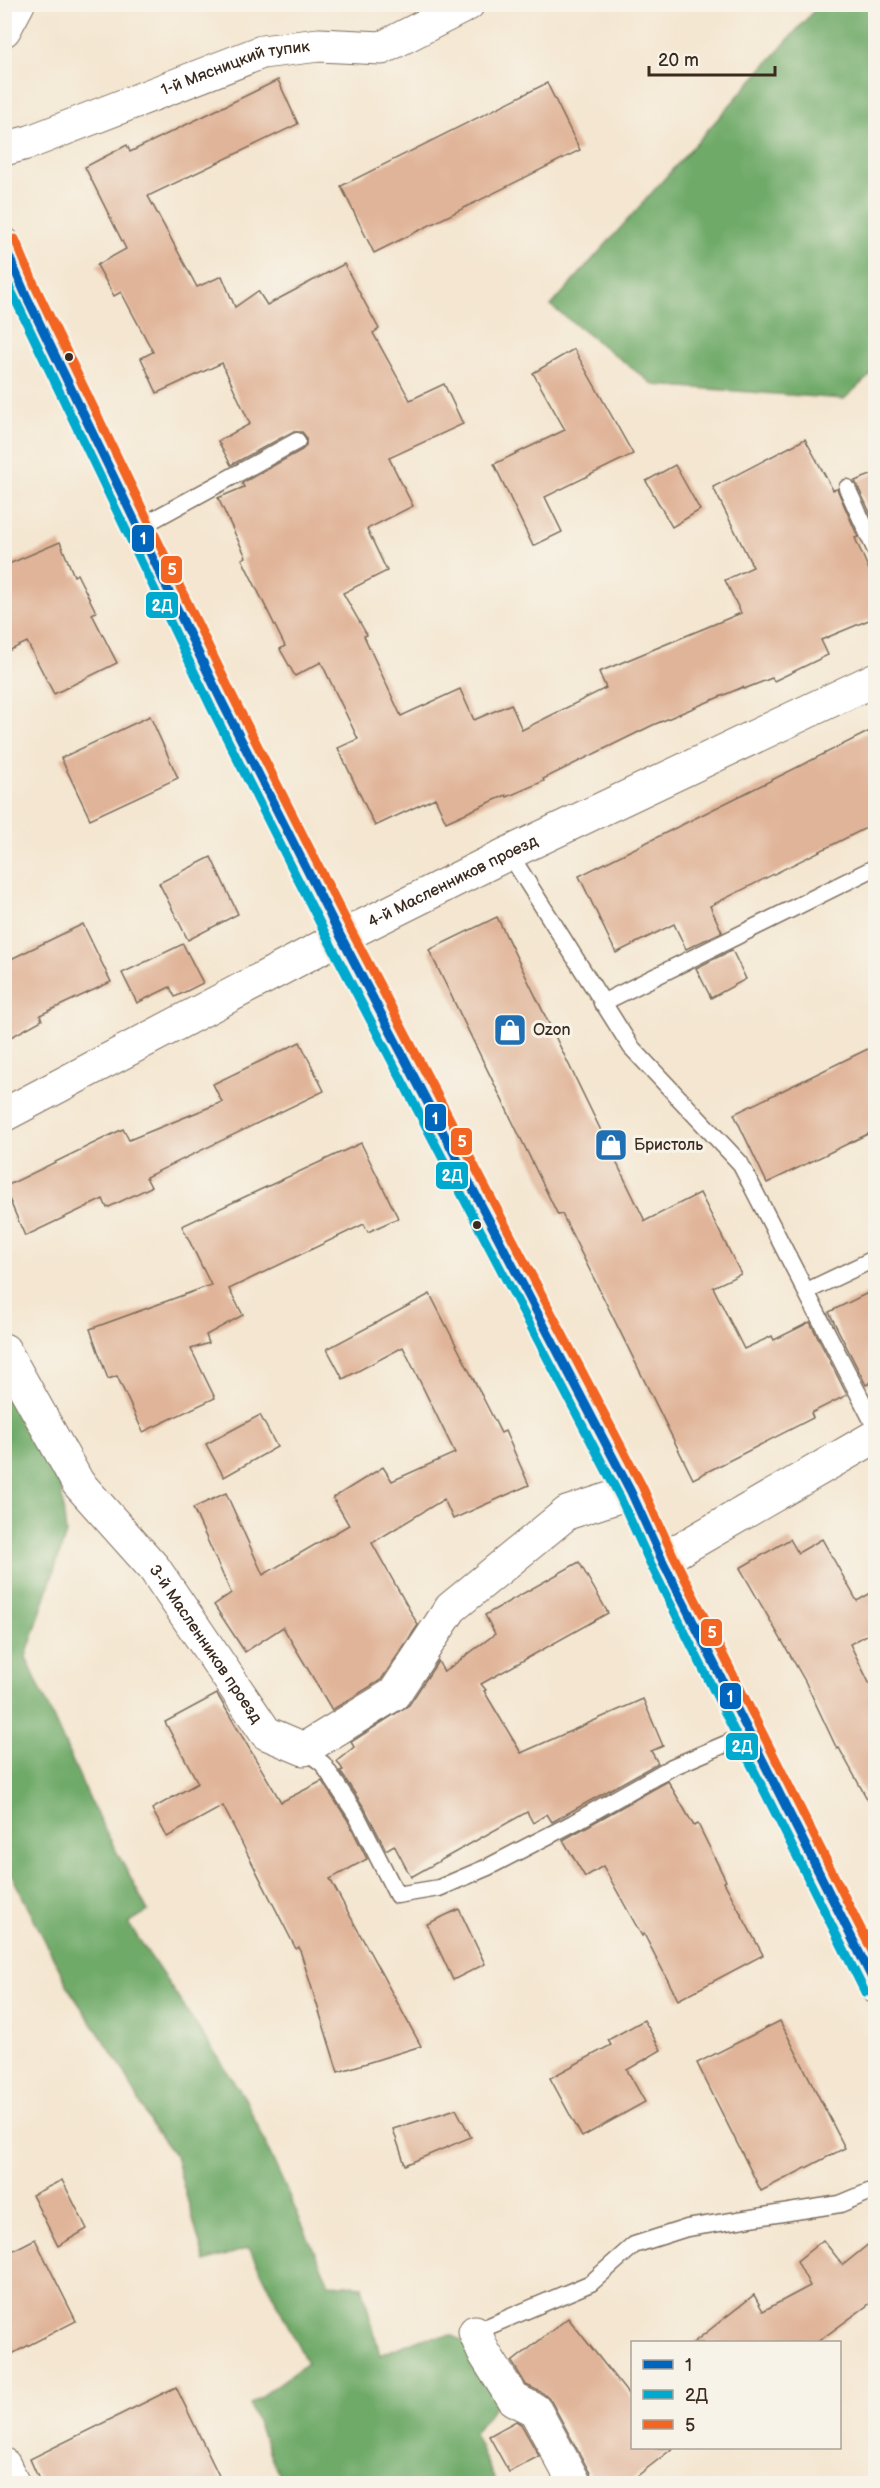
<svg xmlns="http://www.w3.org/2000/svg" width="880" height="2488" font-family="'Balsamiq Sans',sans-serif">
	<style>
		.forest { fill: #70aa69; stroke: #566a44; stroke-width: 1.5 }
		.building { fill: #e0b498 }
		.lines { fill: none; stroke-linecap: round; stroke-linejoin: round }
		.lane-casing { stroke: #7c6c5c; stroke-width: 19 }
		.street-casing { stroke: #7c6c5c; stroke-width: 35 }
		.primary-casing { stroke: #7c6c5c; stroke-width: 35 }
		.lane { stroke: #fff; stroke-width: 16 }
		.street { stroke: #fff; stroke-width: 33 }
		.primary { stroke: #fff; stroke-width: 33 }
		.bus-1-casing { stroke: #f7f3e8; stroke-width: 14 }
		.bus-2-casing { stroke: #f7f3e8; stroke-width: 14 }
		.bus-3-casing { stroke: #f7f3e8; stroke-width: 14 }
		.bus-1 { stroke: #0065bd; stroke-width: 9 }
		.bus-2 { stroke: #00a9ce; stroke-width: 9 }
		.bus-3 { stroke: #f26522; stroke-width: 9 }
		.bus-dot { fill: #3b2a1e; stroke: #f7f3e8; stroke-width: 2 }
		.labels { text-anchor: middle; dominant-baseline: central; stroke-width: 6; stroke-linejoin: round; paint-order: stroke }
		.street-label { font-size: 16px; fill: #3b2a1e; stroke: #f7f3e8 }
		.poi-label { font-size: 16px; fill: #3b2a1e; stroke: #f7f3e8; text-anchor: start }
		.line-badge { stroke: #f7f3e8; stroke-width: 2 }
		.badge-label { font-size: 16px; text-anchor: middle; font-weight: bold; fill: #fff }
	</style>
	<rect width="100%" height="100%" fill="#f7f3e8"/>
	<filter id="ink" filterUnits="userSpaceOnUse"><feTurbulence type="fractalNoise" baseFrequency=".0167" numOctaves="2"/><feDisplacementMap in="SourceGraphic" scale="12" xChannelSelector="R" yChannelSelector="G"/><feConvolveMatrix kernelMatrix="1 2 1 2 8 2 1 2 1" color-interpolation-filters="sRGB"/></filter>
	<filter id="wash" filterUnits="userSpaceOnUse"><feTurbulence type="fractalNoise" baseFrequency=".008" numOctaves="4" result="noise"/><feDisplacementMap in="SourceGraphic" scale="24" xChannelSelector="R" yChannelSelector="G"/><feGaussianBlur stdDeviation="1.35" result="paint"/><feColorMatrix in="noise" values="0 0 0 0 0 0 0 0 0 0 0 0 0 0 0 0 0 1.4 0 .05"/><feComposite in="paint" operator="in"/></filter>
	<g filter="url(#wash)">
		<rect width="100%" height="100%" fill="#f4e6d0"/>
		<!-- forest -->
		<g class="forest">
			<path d="M819,5H875V371L844,399L654,385L551,306Z"/>
			<path d="M4,1388L60,1478L66,1534L26,1657L93,1807L148,1911L128,1923L245,2098L329,2284L362,2286L380,2355L422,2338L452,2335L473,2348L503,2395L474,2433L496,2483H282L250,2405L307,2363L249,2248L205,2262L175,2156L150,2123L123,2069L71,1992L5,1862Z"/>
		</g>
		<g id="blocks">
			<!-- building -->
			<g class="building">
				<path d="M278,80L298,124L148,196L197,287L222,276L235,307L258,291L267,305L344,264L379,329L373,333L410,400L444,384L463,424L389,458L413,506L367,529L387,571L343,593L367,635L364,636L401,716L460,689L474,720L511,704L522,730L606,688L599,672L741,613L725,580L753,567L713,487L805,439L833,490L837,489L858,537L855,538L876,586V617L821,640L828,655L774,681L772,678L744,689L743,687L653,725L543,779L544,781L507,797L506,795L446,822L435,798L375,826L338,748L358,739L321,662L295,676L280,649L285,646L242,559L246,557L218,498L244,487L242,483L302,450L306,446V437L302,432H292L231,465L218,441L250,424L222,363L157,393L141,358L153,352L121,292L114,296L97,265L126,249L85,167L127,145L130,152Z"/>
				<path d="M547,83L580,150L374,253L341,186Z"/>
				<path d="M574,349L633,454L545,497L562,532L533,546L494,464L565,430L533,373Z"/>
				<path d="M675,465L700,510L672,527L646,481Z"/>
				<path d="M876,473V525L855,481Z"/>
				<path d="M60,542L74,576L77,574L96,612L92,614L117,663L54,694L27,642L4,653V566Z"/>
				<path d="M150,716L178,778L90,819L61,758Z"/>
				<path d="M876,728V823L710,906L722,932L686,949L674,924L616,953L579,876Z"/>
				<path d="M211,857L238,914L188,940L159,883Z"/>
				<path d="M497,917L645,1221L700,1193L741,1274L713,1287L744,1349L772,1336L774,1340L810,1322L847,1395L811,1413L813,1418L693,1479L562,1214L558,1215L429,950Z"/>
				<path d="M83,924L111,982L40,1015L42,1020L4,1041V951L9,960Z"/>
				<path d="M183,944L203,983L175,997L170,987L137,1003L122,973Z"/>
				<path d="M732,950L746,979L711,998L696,968Z"/>
				<path d="M300,1042L324,1091L146,1177L151,1187L107,1208L103,1199L25,1236L4,1187L123,1129L129,1140L222,1102L213,1084Z"/>
				<path d="M876,1045V1130L767,1183L734,1114Z"/>
				<path d="M361,1143L398,1218L368,1232L364,1224L229,1289L243,1315L206,1335L209,1343L191,1349L215,1398L143,1432L117,1376L108,1379L90,1329L211,1285L182,1226Z"/>
				<path d="M876,1289V1380L866,1385L829,1312Z"/>
				<path d="M430,1294L501,1433L505,1431L529,1485L453,1519L444,1499L372,1543L418,1625L381,1680L332,1710L283,1627L245,1652L214,1605L231,1593L193,1508L226,1493L263,1575L349,1525L333,1498L383,1467L392,1481L455,1453L403,1347L343,1379L327,1349Z"/>
				<path d="M260,1415L277,1447L224,1477L206,1444Z"/>
				<path d="M790,1539L798,1553L822,1539L857,1601L876,1590V1630L850,1644L876,1697V1815L839,1748L837,1749L805,1681L740,1568Z"/>
				<path d="M579,1562L608,1613L481,1684L486,1690L484,1691L521,1753L643,1699L663,1746L651,1751L658,1763L552,1822L547,1814L533,1823L527,1812L411,1877L394,1845L386,1850L365,1809L340,1771L343,1770L337,1761L354,1747L351,1742L409,1705L438,1661L444,1672L495,1634L485,1615Z"/>
				<path d="M217,1694L281,1802L322,1781L347,1819L367,1859L330,1879L421,2046L338,2072L299,1947L296,1949L223,1806L167,1837L152,1809L198,1783L165,1722Z"/>
				<path d="M668,1781L694,1826L698,1824L726,1881L724,1882L763,1955L678,2000L644,1934L642,1936L603,1866L585,1877L563,1840Z"/>
				<path d="M459,1909L485,1964L453,1980L427,1924Z"/>
				<path d="M644,2020L661,2050L627,2070L645,2102L582,2137L550,2078L611,2045L608,2040Z"/>
				<path d="M780,2021L845,2148L761,2191L697,2063Z"/>
				<path d="M456,2109L471,2137L405,2165L393,2129Z"/>
				<path d="M62,2180L87,2229L58,2246L32,2195Z"/>
				<path d="M876,2238V2299L816,2343H693L754,2295L763,2311L810,2286L797,2261L823,2240L843,2265Z"/>
				<path d="M35,2239L76,2321L4,2358V2255Z"/>
				<path d="M568,2318L633,2400V2448H673L627,2484H594L591,2475L551,2401L543,2393L526,2385L512,2362Z"/>
				<path d="M176,2387L223,2484H41L30,2459Z"/>
				<path d="M516,2421L521,2424L539,2456L509,2472L489,2436Z"/>
			</g>
		</g>
	</g>
	<g filter="url(#ink)">
		<use href="#blocks" fill-opacity="0" stroke="#7c6c5c" stroke-width="1.5"/>
		<g class="lines">
			<defs>
				<g id="lane">
					<path d="M847,488L876,551"/>
					<path d="M138,528L297,441"/>
					<path d="M509,853L631,1047L740,1163L876,1428"/>
					<path d="M602,1003L876,867"/>
					<path d="M807,1291L876,1258"/>
					<path d="M304,1749L323,1764L356,1814L397,1895L439,1888L488,1867L573,1823L672,1767L749,1734"/>
					<path d="M475,2332L591,2283L634,2245L687,2228L840,2204L876,2189"/>
				</g>
				<g id="street">
					<path id="s1" d="M4,149L30,142L262,52L319,45L382,48L468,4"/>
					<path id="s2" d="M4,1115L341,937L509,853L876,679"/>
					<path id="s3" d="M4,1350L78,1483L154,1568L266,1733L304,1749L394,1694L451,1608L567,1513L631,1492"/>
					<path d="M662,1560L876,1436"/>
					<path d="M475,2332L483,2351L513,2399L535,2410L575,2484"/>
					<path d="M4,2465L13,2484"/>
				</g>
				<g id="primary">
					<path d="M4,30L18,4"/>
					<path d="M4,244L24,291L222,702L341,937L631,1492L662,1560L876,1987"/>
				</g>
			</defs>
			<!-- lane casing -->
			<use href="#lane" class="lane-casing"/>
			<!-- street casing -->
			<use href="#street" class="street-casing"/>
			<!-- primary casing -->
			<use href="#primary" class="primary-casing"/>
			<!-- lane -->
			<use href="#lane" class="lane"/>
			<!-- street -->
			<use href="#street" class="street"/>
			<!-- primary -->
			<use href="#primary" class="primary"/>
			<defs>
				<path id="bus-1" d="M4,245L24,291L222,702L341,937L631,1492L662,1560L876,1986"/>
				<path id="bus-2" d="M4,276L211,707L330,943L620,1497L651,1565L865,1992"/>
				<path id="bus-3" d="M15,239L35,286L233,697L352,932L642,1486L673,1555L876,1959"/>
			</defs>
			<!-- bus-1 casing -->
			<use href="#bus-1" class="bus-1-casing"/>
			<!-- bus-2 casing -->
			<use href="#bus-2" class="bus-2-casing"/>
			<!-- bus-3 casing -->
			<use href="#bus-3" class="bus-3-casing"/>
			<!-- bus-1 -->
			<use href="#bus-1" class="bus-1"/>
			<!-- bus-2 -->
			<use href="#bus-2" class="bus-2"/>
			<!-- bus-3 -->
			<use href="#bus-3" class="bus-3"/>
		</g>
	</g>
	<!-- icons -->
	<defs>
		<symbol id="shop-square" viewBox="-11 -11 22 22"><rect x="-9" y="-9" width="18" height="18" rx="4" fill="#1f6fb2" stroke="#f7f3e8"/><path d="M-5-2.5h2.3a2.7 3.5 0 0 1 5.4 0H5L5.5 6h-11ZM-1.5-2.5h3a1.5 2.3 0 0 0-3 0Z" fill="#fff"/></symbol>
	</defs>
	<g fill-rule="evenodd">
		<use href="#shop-square" x="491" y="1011" width="38" height="38"/>
		<use href="#shop-square" x="592" y="1126" width="38" height="38"/>
	</g>
	<!-- markers -->
	<g class="bus-dot">
		<circle cx="69" cy="357" r="5"/>
		<circle cx="477" cy="1225" r="5"/>
	</g>
	<g class="labels">
		<!-- street labels -->
		<g class="street-label">
			<text stroke="none"><textPath href="#s1" startOffset="246">1-й Мясницкий тупик</textPath></text>
			<text stroke="none"><textPath href="#s2" startOffset="506">4-й Масленников проезд</textPath></text>
			<text stroke="none"><textPath href="#s3" startOffset="358">3-й Масленников проезд</textPath></text>
		</g>
		<!-- poi labels -->
		<g class="poi-label">
			<text x="533" y="1030">Ozon</text>
			<text x="634" y="1145">Бристоль</text>
		</g>
	</g>
	<g class="line-badge">
		<rect x="131" y="524" width="24" height="29" rx="6" fill="#0065bd"/>
		<rect x="160" y="555" width="23" height="29" rx="6" fill="#f26522"/>
		<rect x="145" y="591" width="34" height="28" rx="6" fill="#00a9ce"/>
		<rect x="424" y="1103" width="23" height="29" rx="6" fill="#0065bd"/>
		<rect x="450" y="1127" width="23" height="29" rx="6" fill="#f26522"/>
		<rect x="435" y="1161" width="34" height="29" rx="6" fill="#00a9ce"/>
		<rect x="700" y="1618" width="23" height="29" rx="6" fill="#f26522"/>
		<rect x="719" y="1682" width="23" height="28" rx="6" fill="#0065bd"/>
		<rect x="725" y="1732" width="34" height="29" rx="6" fill="#00a9ce"/>
	</g>
	<g class="badge-label">
		<text x="143" y="544">1</text>
		<text x="172" y="575">5</text>
		<text x="162" y="611">2Д</text>
		<text x="435" y="1124">1</text>
		<text x="462" y="1147">5</text>
		<text x="452" y="1181">2Д</text>
		<text x="712" y="1638">5</text>
		<text x="730" y="1702">1</text>
		<text x="742" y="1752">2Д</text>
	</g>
	<!-- margin -->
	<rect width="880" height="2488" fill="none" stroke="#f7f3e8" stroke-width="24"/>
	<!-- legend -->
	<rect x="631" y="2341" width="210" height="108" fill="#f7f3e8" stroke="#aca397" stroke-width="1.5"/>
	<rect x="643" y="2360" width="30" height="9" fill="#0065bd" stroke="#aca397" stroke-width="1.5"/>
	<text x="685" y="2371" font-size="18" fill="#3b2a1e">1</text>
	<rect x="643" y="2390" width="30" height="9" fill="#00a9ce" stroke="#aca397" stroke-width="1.5"/>
	<text x="685" y="2401" font-size="18" fill="#3b2a1e">2Д</text>
	<rect x="643" y="2420" width="30" height="9" fill="#f26522" stroke="#aca397" stroke-width="1.5"/>
	<text x="685" y="2431" font-size="18" fill="#3b2a1e">5</text>
	<!-- scale -->
	<path d="M649 66v9h126v-9" fill="none" stroke="#3b2a1e" stroke-width="3"/>
	<text x="658" y="66" font-size="18" fill="#3b2a1e" stroke="#f7f3e8" stroke-width="4.5" paint-order="stroke">20 m</text>
</svg>
